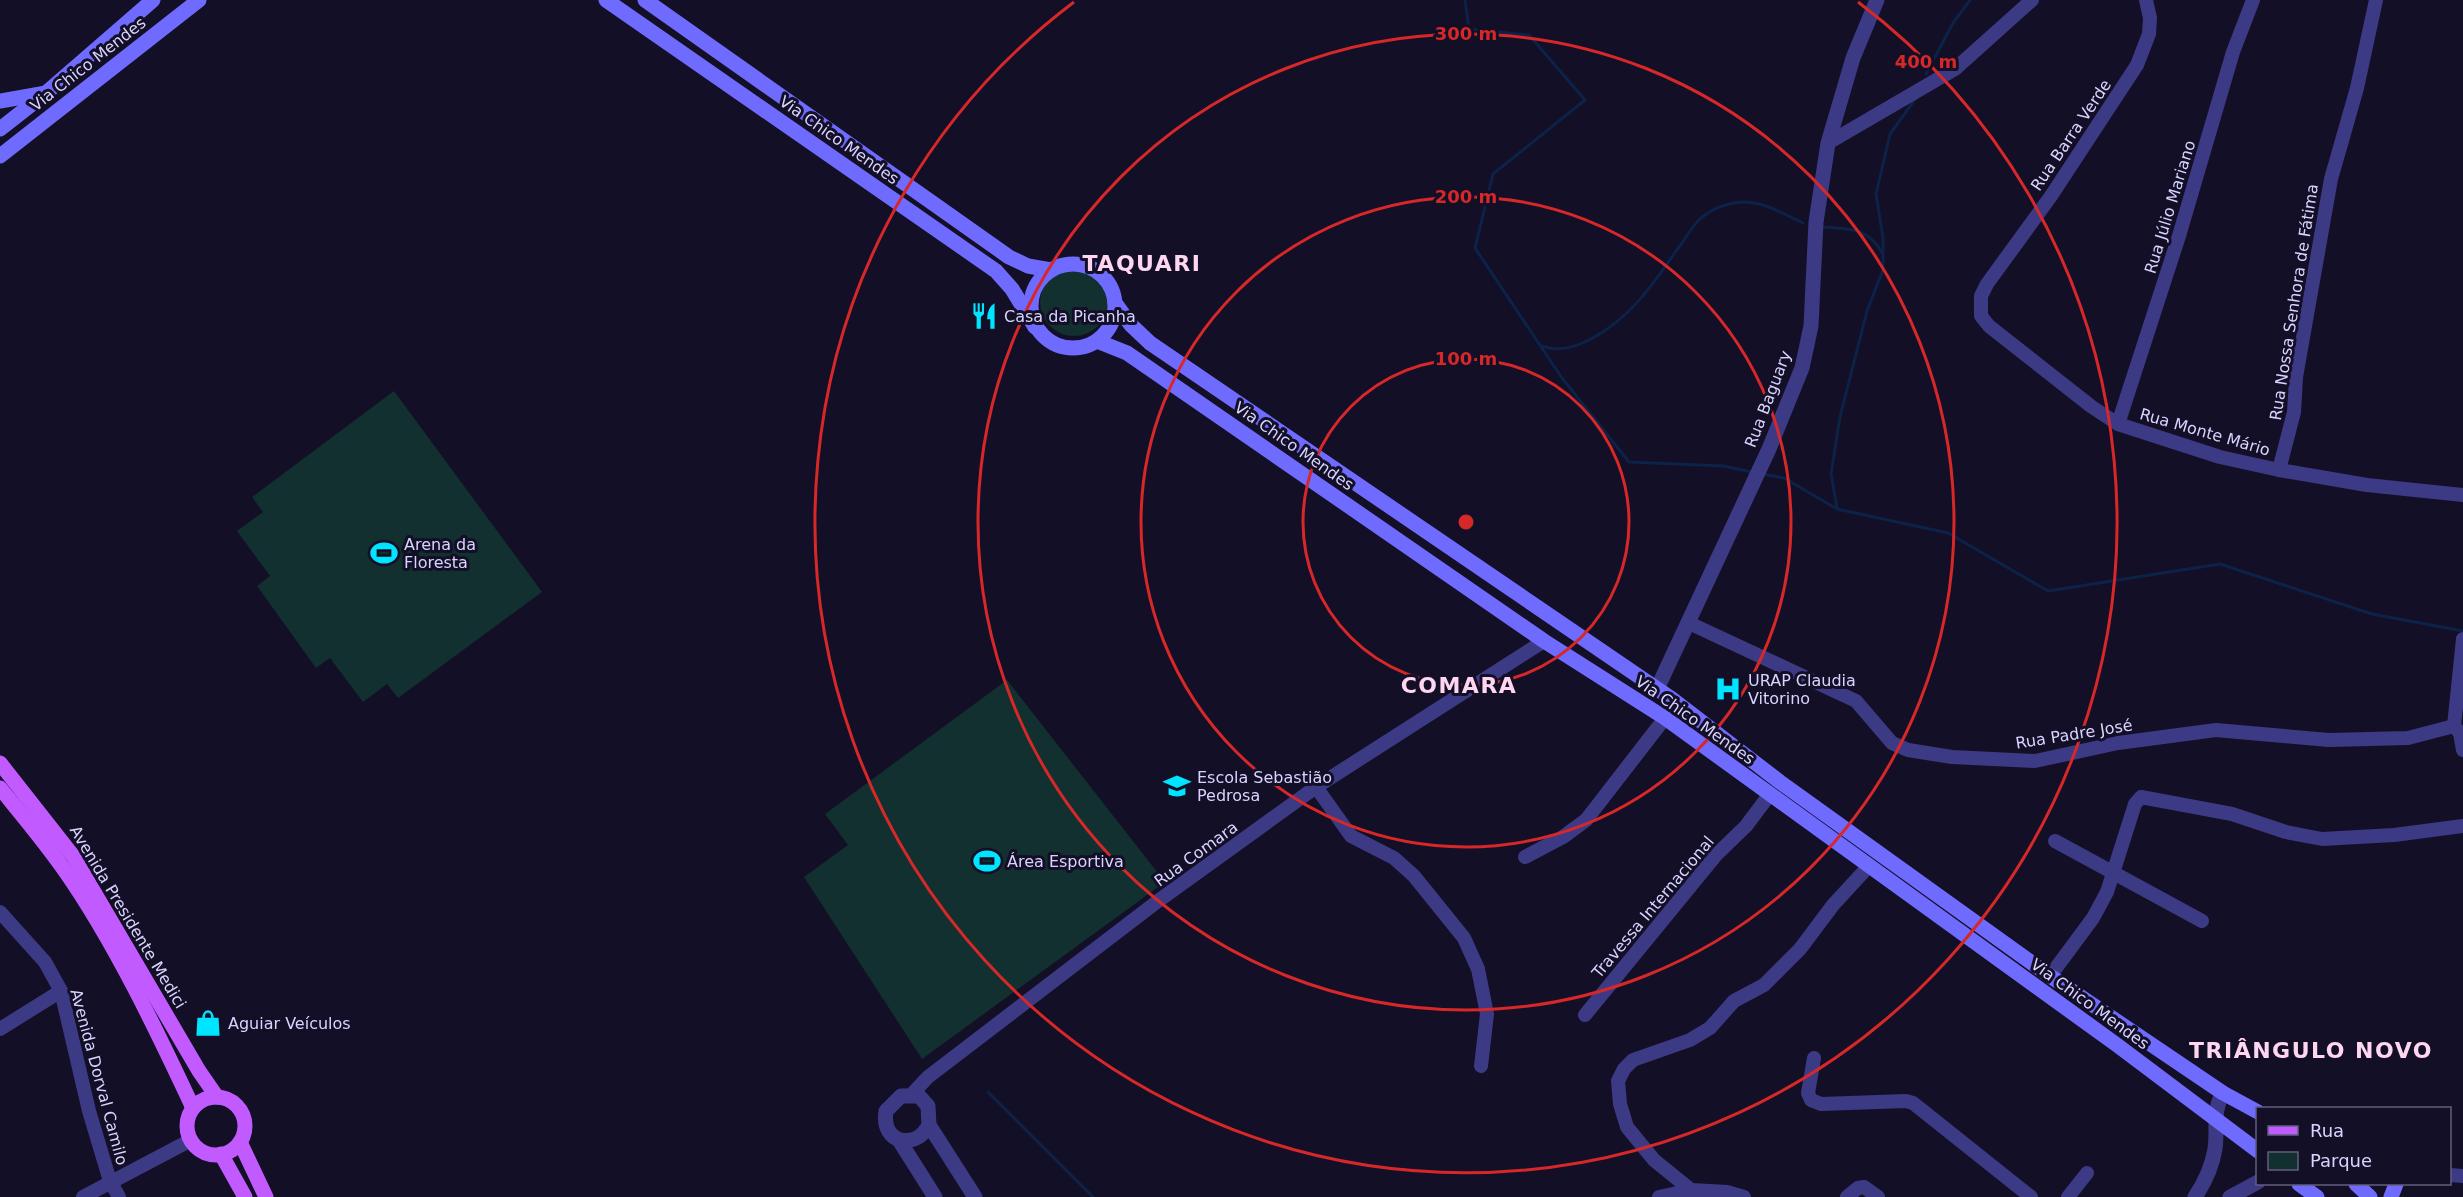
<svg xmlns="http://www.w3.org/2000/svg" width="2463" height="1197" font-family="'DejaVu Sans',sans-serif">
	<style>
		.green { fill: #12302f }
		.lines { fill: none; stroke-linecap: round; stroke-linejoin: round }
		.stream { stroke: #0c2248; stroke-width: 3 }
		.minor { stroke: #3d3a85; stroke-width: 14 }
		.tertiary { stroke: #3d3a85; stroke-width: 15 }
		.secondary { stroke: #6f6bff; stroke-width: 15 }
		.primary { stroke: #c25bff; stroke-width: 15 }
		.ring { fill: none; stroke: #d62828; stroke-width: 3 }
		.labels { text-anchor: middle; dominant-baseline: central; stroke-width: 6; stroke-linejoin: round; paint-order: stroke }
		.street-label { font-size: 16px; fill: #d9d4ff; stroke: #130f26 }
		.poi-label { font-size: 16px; fill: #d9d4ff; stroke: #130f26; text-anchor: start }
		.district-label { font-size: 22px; font-weight: bold; letter-spacing: 1.5px; fill: #ffd6f0; stroke: #130f26 }
		.centre { fill: #d62828; stroke: #130f26; stroke-width: 3 }
		.ring-label { font-size: 18px; text-anchor: middle; font-weight: bold; fill: #d62828; stroke: #130f26; stroke-width: 6; stroke-linejoin: round; paint-order: stroke }
	</style>
	<rect width="100%" height="100%" fill="#130f26"/>
	<!-- green -->
	<g class="green">
		<circle cx="1074" cy="302" r="34"/>
		<path d="M394,391L542,592L398,698L387,684L363,702L330,658L316,668L257,586L270,576L237,531L263,512L252,497Z"/>
		<path d="M1007,680L1165,882L922,1059L804,877L848,845L825,814Z"/>
	</g>
	<g class="lines">
		<!-- stream -->
		<g class="stream">
			<path d="M1465,0L1469,29L1529,35L1585,100L1493,174L1475,248L1562,378L1629,462L1723,466L1752,472"/>
			<path d="M1926,74L1953,23L1970,0"/>
			<path d="M1822,227C1849,229 1868,227 1882,253"/>
			<path d="M1542,346C1558,352 1576,347 1591,339C1629,319 1652,286 1676,251C1684,241 1691,227 1701,218C1713,208 1728,203 1743,202C1766,202 1783,214 1803,223"/>
			<path d="M1762,474L1784,478L1837,509L1948,533L2048,591L2220,564L2372,614L2463,631"/>
			<path d="M1837,508L1831,474L1840,417L1867,311L1883,270V238L1876,194L1890,134L1916,98"/>
			<path d="M988,1092L1093,1197"/>
		</g>
		<!-- minor -->
		<g class="minor">
			<path d="M2146,0L2150,18L2149,34L2137,65L2051,196L1987,284L1981,296V316L1989,326L2092,407L2118,424L2220,457L2279,470L2367,485L2463,495"/>
			<path d="M1828,143L1955,69L2032,0"/>
			<path d="M2118,424L2179,236L2233,52L2253,0"/>
			<path d="M2279,470L2294,412L2296,377L2331,179L2357,88L2376,0"/>
			<path d="M1689,623L1856,701L1892,743L1908,750L1952,757L2035,761L2118,743L2216,730L2329,740L2408,738L2454,726L2460,733"/>
			<path d="M2454,726L2463,639"/>
			<path d="M2460,733L2463,750"/>
			<path d="M1316,787L1351,836L1394,858L1414,876L1464,938L1478,969L1487,1014L1481,1066"/>
			<path d="M2055,841L2202,921"/>
			<path d="M1525,857L1563,837L1586,820L1665,718"/>
			<path d="M0,912L45,962L61,991L89,1111L110,1181L119,1197"/>
			<path d="M2050,976L2093,918L2107,892L2135,804L2141,797L2232,814L2286,832L2322,839L2394,835L2463,826"/>
			<path d="M1585,1015L1716,855L1746,826L1770,794"/>
			<path d="M0,1029L61,991"/>
			<path d="M1814,1058L1808,1093L1811,1100L1821,1104L1906,1101L1913,1103L2031,1197"/>
			<path d="M912,1094L928,1077L1158,901L1316,787L1544,641"/>
			<path d="M2450,1175L2463,1176"/>
			<path d="M83,1197L191,1140"/>
			<path d="M1659,1197L1691,1190"/>
			<path d="M1744,1197L1727,1192L1691,1190L1654,1160L1627,1127L1620,1104L1618,1081L1624,1069L1633,1060L1690,1040L1710,1028L1734,1001L1764,985L1800,949L1833,905L1868,867"/>
			<path d="M1847,1197L1858,1188L1864,1187L1878,1197"/>
			<path d="M2068,1197L2087,1173"/>
		</g>
		<!-- tertiary -->
		<g class="tertiary">
			<path d="M1657,689L1769,449L1802,368L1811,326L1816,222L1828,143L1853,58L1877,0"/>
			<path d="M899,1140C913,1142 922,1138 929,1125"/>
			<path d="M935,1197L899,1140C887,1134 884,1124 886,1111L901,1096H919L928,1106L929,1125L975,1197"/>
			<path d="M2195,1197C2205,1182 2212,1167 2215,1149C2218,1129 2212,1111 2223,1093"/>
			<path d="M2230,1197L2258,1182"/>
		</g>
		<!-- secondary -->
		<g class="secondary">
			<path d="M606,0L996,271L1012,289L1035,327"/>
			<path d="M645,0L1009,257L1028,266L1051,270"/>
			<path d="M0,101L46,93"/>
			<path d="M0,129L46,93L153,0"/>
			<path d="M0,156L199,0"/>
			<circle cx="1073" cy="306" r="42"/>
			<path d="M1115,303L1131,325L1150,343L1672,699L1780,782L2050,976L2223,1093L2258,1112"/>
			<path d="M1097,341L1127,353L1544,641L1665,718L2117,1045L2258,1151"/>
			<path d="M2299,1184L2317,1197"/>
			<path d="M2356,1184L2370,1197"/>
			<path d="M2391,1197L2396,1184"/>
		</g>
		<!-- primary -->
		<g class="primary">
			<path d="M0,763L73,856L199,1071L217,1097"/>
			<path d="M0,788C22,815 45,842 65,871C114,941 157,1031 193,1108"/>
			<circle cx="216" cy="1126" r="29"/>
			<path d="M240,1142L266,1197"/>
			<path d="M221,1154L245,1197"/>
		</g>
	</g>
	<!-- distance rings -->
	<g class="ring">
		<circle cx="1466" cy="522" r="163"/>
		<circle cx="1466" cy="522" r="325"/>
		<circle cx="1466" cy="522" r="488"/>
		<path d="M1858 2A651 651 0 1 1 1074 2"/>
	</g>
	<!-- icons -->
	<defs>
		<symbol id="restaurant-bare" viewBox="-9 -9 18 18"><path d="M-5-6h1v4h1v-4h1v4h1v-4h1v5L-1.5 .5V6h-2V.5L-5-1ZM5-6V6H3V1.5H1.5Q1.5-4 5-6Z" fill="#00e5ff" stroke="#130f26" stroke-width="2.5" paint-order="stroke"/></symbol>
		<symbol id="stadium-bare" viewBox="-9 -9 18 18"><path d="M0-5a6.5 5 0 1 0 0 10a6.5 5 0 1 0 0-10ZM-3.5-1.8h7v3.6h-7Z" fill="#00e5ff" stroke="#130f26" stroke-width="2.5" paint-order="stroke"/></symbol>
		<symbol id="hospital-bare" viewBox="-9 -9 18 18"><path d="M-5-5h3v3.5h4V-5h3V5h-3V1.5h-4V5h-3Z" fill="#00e5ff" stroke="#130f26" stroke-width="2.5" paint-order="stroke"/></symbol>
		<symbol id="school-bare" viewBox="-9 -9 18 18"><path d="M0-5L7-2L0 1L-7-2ZM-4 1L0 2.5L4 1V4Q0 6-4 4Z" fill="#00e5ff" stroke="#130f26" stroke-width="2.5" paint-order="stroke"/></symbol>
		<symbol id="shop-bare" viewBox="-9 -9 18 18"><path d="M-5-2.5h2.3a2.7 3.5 0 0 1 5.4 0H5L5.5 6h-11ZM-1.5-2.5h3a1.5 2.3 0 0 0-3 0Z" fill="#00e5ff" stroke="#130f26" stroke-width="2.5" paint-order="stroke"/></symbol>
	</defs>
	<g fill-rule="evenodd">
		<use href="#restaurant-bare" x="965" y="297" width="38" height="38"/>
		<use href="#stadium-bare" x="365" y="534" width="38" height="38"/>
		<use href="#hospital-bare" x="1709" y="670" width="38" height="38"/>
		<use href="#school-bare" x="1158" y="767" width="38" height="38"/>
		<use href="#stadium-bare" x="968" y="842" width="38" height="38"/>
		<use href="#shop-bare" x="189" y="1004" width="38" height="38"/>
	</g>
	<g class="labels">
		<!-- street labels -->
		<g class="street-label">
			<text transform="translate(88 64) rotate(-38)">Via Chico Mendes</text>
			<text transform="translate(2071 135) rotate(-56)">Rua Barra Verde</text>
			<text transform="translate(839 140) rotate(35)">Via Chico Mendes</text>
			<text transform="translate(2170 207) rotate(-73)">Rua Júlio Mariano</text>
			<text transform="translate(2294 302) rotate(-81)">Rua Nossa Senhora de Fátima</text>
			<text transform="translate(1768 399) rotate(-69)">Rua Baguary</text>
			<text transform="translate(2205 432) rotate(16)">Rua Monte Mário</text>
			<text transform="translate(1294 446) rotate(35)">Via Chico Mendes</text>
			<text transform="translate(1695 720) rotate(35)">Via Chico Mendes</text>
			<text transform="translate(2074 734) rotate(-9)">Rua Padre José</text>
			<text transform="translate(1196 854) rotate(-36)">Rua Comara</text>
			<text transform="translate(1653 907) rotate(-50)">Travessa Internacional</text>
			<text transform="translate(128 917) rotate(59)">Avenida Presidente Medici</text>
			<text transform="translate(2090 1004) rotate(36)">Via Chico Mendes</text>
			<text transform="translate(99 1077) rotate(75)">Avenida Dorval Camilo</text>
		</g>
		<!-- poi labels -->
		<g class="poi-label">
			<text x="1004" y="316">Casa da Picanha</text>
			<text x="404" y="544">Arena da<tspan x="404" dy="18">Floresta</tspan></text>
			<text x="1748" y="680">URAP Claudia<tspan x="1748" dy="18">Vitorino</tspan></text>
			<text x="1197" y="777">Escola Sebastião<tspan x="1197" dy="18">Pedrosa</tspan></text>
			<text x="1007" y="861">Área Esportiva</text>
			<text x="228" y="1023">Aguiar Veículos</text>
		</g>
		<!-- district labels -->
		<g class="district-label">
			<text x="1142" y="263">TAQUARI</text>
			<text x="1459" y="685">COMARA</text>
			<text x="2311" y="1050">TRIÂNGULO NOVO</text>
		</g>
	</g>
	<circle cx="1466" cy="522" r="9" class="centre"/>
	<g class="ring-label">
		<text x="1466" y="40">300 m</text>
		<text x="1926" y="68">400 m</text>
		<text x="1466" y="203">200 m</text>
		<text x="1466" y="365">100 m</text>
	</g>
	<!-- legend -->
	<rect x="2256" y="1107" width="195" height="78" fill="#130f26" stroke="#625e7d" stroke-width="1.5"/>
	<rect x="2268" y="1126" width="30" height="9" fill="#c25bff" stroke="#625e7d" stroke-width="1.5"/>
	<text x="2310" y="1137" font-size="18" fill="#d9d4ff">Rua</text>
	<rect x="2268" y="1152" width="30" height="18" fill="#12302f" stroke="#625e7d" stroke-width="1.5"/>
	<text x="2310" y="1167" font-size="18" fill="#d9d4ff">Parque</text>
</svg>
